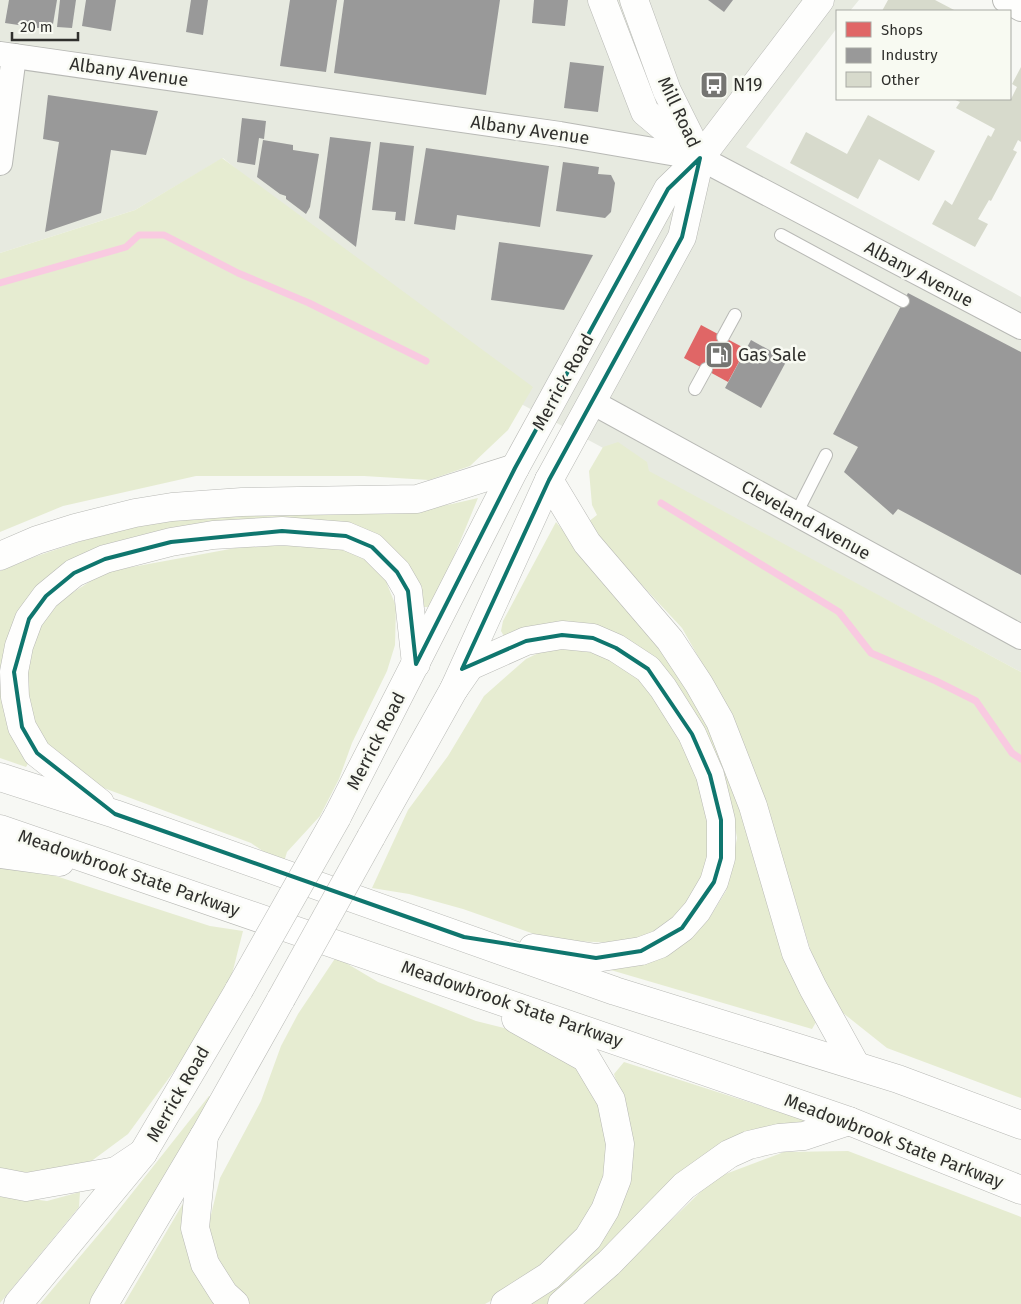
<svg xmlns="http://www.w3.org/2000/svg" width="1021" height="1304" font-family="'Fira Sans',sans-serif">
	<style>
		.built { fill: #e7eae0 }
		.green { fill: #e6ecd1 }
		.shops { fill: #e06666 }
		.industry { fill: #999 }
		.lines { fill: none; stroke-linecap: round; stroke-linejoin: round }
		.stream { stroke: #f9cae1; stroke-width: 7 }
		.building { fill: #d7dacc }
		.service-casing { stroke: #b8b9b5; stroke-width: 14 }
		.minor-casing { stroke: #b8b9b5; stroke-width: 26 }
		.secondary-casing { stroke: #b8b9b5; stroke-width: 29 }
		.primary-casing { stroke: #b8b9b5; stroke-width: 29 }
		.motorway-casing { stroke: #b8b9b5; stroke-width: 29 }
		.service { stroke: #fefefd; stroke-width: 12 }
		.minor { stroke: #fefefd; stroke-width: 24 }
		.secondary { stroke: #fefefd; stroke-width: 28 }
		.primary { stroke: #fefefd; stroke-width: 28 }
		.motorway { stroke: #fefefd; stroke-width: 28 }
		.primary-bridge-casing { stroke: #b8b9b5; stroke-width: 29; stroke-linecap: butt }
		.primary-bridge { stroke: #fefefd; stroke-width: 28 }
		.marked { fill: none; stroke: #0f766e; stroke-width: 4; stroke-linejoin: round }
		.labels { text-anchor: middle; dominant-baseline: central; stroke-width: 5; stroke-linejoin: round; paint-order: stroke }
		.street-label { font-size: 18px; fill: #2f2f2c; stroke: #f8faf2 }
		.poi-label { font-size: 18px; fill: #2f2f2c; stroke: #f8faf2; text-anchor: start }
	</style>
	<rect width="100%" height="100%" fill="#f7f8f4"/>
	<!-- built -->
	<path class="built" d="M0,0H859L850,11H837V28L746,147L1021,297V672L510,398L223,158L135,210L0,253Z"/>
	<!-- green -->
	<g class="green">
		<path d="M222,158L533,387L508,430L470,466L429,480L364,476H196L63,506L0,532V253L135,210Z"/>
		<path d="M618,442L647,462L649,471L1021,672V1098L887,1048L843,1013L815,965L768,811L730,713L682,628L628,570L588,522L597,515L592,505L589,471L603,447Z"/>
		<path d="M478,498L433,607H423L375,538L127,542L22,614L30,760L26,767L0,758V571L37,556L117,529L169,519L241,511L399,513L452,504Z"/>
		<path d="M556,522L635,616L691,690L721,752L819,1017L812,1029L597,966L683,944L710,917L726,891L737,838L727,785L697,723L648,656L505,638L501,631L503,621Z"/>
		<path d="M324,544L358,550L390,575L387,584L396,606L395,645L387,671L352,743L339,779L320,816L287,852L283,865L251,843L93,784L67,770L37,733L23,684L34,635L61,600L105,572L241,547Z"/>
		<path d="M551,647L610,655L654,691L687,748L715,823L708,880L673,928L639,944L551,940L463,909L409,894L372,888L408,810L448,756L484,696L526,659Z"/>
		<path d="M0,862L25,866L210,926L243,931L229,986L196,1041L128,1134L78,1171L36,1180L0,1171Z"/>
		<path d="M336,957L378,982L476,1021L540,1037L570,1057L599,1096L613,1164L587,1228L541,1273L485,1304H250L221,1269L208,1227L220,1178L261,1101L281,1046L298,1014Z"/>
		<path d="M624,1062L804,1120L800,1129L757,1134L548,1304H530L572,1272L612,1226L630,1176V1124L614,1074Z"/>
		<path d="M209,1096L214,1099L165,1177L90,1304H40L110,1221Z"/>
		<path d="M848,1151L1021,1217V1304H584L715,1178L784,1152Z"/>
		<path d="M191,1190L222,1304H124Z"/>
		<path d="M80,1192L79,1207L0,1303V1195L47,1201Z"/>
	</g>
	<!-- shops -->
	<path class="shops" d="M701,325L746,349L728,382L684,358Z"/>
	<!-- industry -->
	<g class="industry">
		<path d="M9,0H57L52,30L5,23Z"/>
		<path d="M60,0H76L72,28L57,27Z"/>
		<path d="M86,0H116L111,31L82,26Z"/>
		<path d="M191,0H208L203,35L186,32Z"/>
		<path d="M290,0H337L326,72L280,66Z"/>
		<path d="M344,0H500L486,95L334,73Z"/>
		<path d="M534,0H568L565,26L532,23Z"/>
		<path d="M708,0H733L724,12Z"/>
		<path d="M570,62L604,66L598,112L564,108Z"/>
		<path d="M48,95L158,111L146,155L111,150L101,213L45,232L59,142L43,139Z"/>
		<path d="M242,118L266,121L264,139L259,138L255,165L237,162Z"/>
		<path d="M330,137L371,142L356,247L319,218Z"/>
		<path d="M263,140L293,145V150L319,154L310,207L306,214L286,199V196L280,194L257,177Z"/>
		<path d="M380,142L414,146L405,221L395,220L396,212L372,210Z"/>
		<path d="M426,148L549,166L540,227L457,215L455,230L414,224Z"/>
		<path d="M563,162L599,167L598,174L611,175L615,183L611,212L605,218L556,211Z"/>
		<path d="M499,242L593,255L564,310L491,300Z"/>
		<path d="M908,293L1021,352V575L898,509L893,515L844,472L858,447L833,434Z"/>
		<path d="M751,340L787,360L761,408L725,388Z"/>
	</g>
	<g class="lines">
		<!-- stream -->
		<g class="stream">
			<path d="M0,283L126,247L139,235H164L238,273L309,303L426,361"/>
			<path d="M661,503L839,612L871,653L936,681L976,701L1012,753L1021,759"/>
		</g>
	</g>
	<!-- building -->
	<g class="building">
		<path d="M888,0H935L956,11H882Z"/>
		<path d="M1021,67V142L1018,140L1013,150L1017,152L991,201L989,200L978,219L988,224L975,247L932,224L945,200L952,205L988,135L991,137L995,129L956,108L960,102L953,99H1011L1017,87L1012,84Z"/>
		<path d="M868,115L935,151L919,181L879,159L858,199L790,163L806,132L847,154Z"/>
	</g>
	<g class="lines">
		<defs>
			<g id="service">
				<path d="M781,235L903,301"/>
				<path d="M723,337L735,315"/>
				<path d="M695,389L706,369"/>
				<path d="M796,514L826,455"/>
			</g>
			<g id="minor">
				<path d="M1005,0L1021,9"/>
				<path d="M0,54L560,134L700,158L1021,327"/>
				<path d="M0,163L14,56"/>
				<path d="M592,402L1021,637"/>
			</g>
			<g id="secondary">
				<path d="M602,0L645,112L700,158"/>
				<path d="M634,0L667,91L696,149"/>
			</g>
			<g id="primary">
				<path d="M337,817L515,468L668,189L700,158L820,0"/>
				<path d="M371,837L454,689L549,480L682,237L700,158"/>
				<path d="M18,1304L143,1153L239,990"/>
				<path d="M104,1304L204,1136L281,999"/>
			</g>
			<g id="motorway">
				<path d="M549,480L587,543L670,640L699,684L720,721L753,806L796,953L813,988L855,1064"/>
				<path d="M0,556L37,540L75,528L135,513L172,507L242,502L417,499L515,468"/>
				<path d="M454,689L470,666L526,641L562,635L593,638L616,648L648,669L663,688L692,734L710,775L721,820V858L714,882L697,911L682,928L660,944L641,951L596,958L533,948"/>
				<path d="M0,777L115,814L615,991L898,1079L1021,1125"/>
				<path d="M100,803L37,753L22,727L15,697L14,672L19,646L29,619L46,596L74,573L105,559L171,542L213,535L282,531L346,536L372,547L397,572L408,591L416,664"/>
				<path d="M0,829L849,1121L1021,1190"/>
				<path d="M0,854L60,862"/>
				<path d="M204,1136L195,1228L205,1264L224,1294L235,1304"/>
				<path d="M0,1182L26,1187L116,1171L143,1153"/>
				<path d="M505,1304L549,1276L588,1238L605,1210L617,1179L620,1144L611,1100L586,1058L516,1019"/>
				<path d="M562,1304L609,1263L684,1186L729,1154L749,1145L779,1138L804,1136L849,1121"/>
			</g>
		</defs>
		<!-- service casing -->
		<use href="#service" class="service-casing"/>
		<!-- minor casing -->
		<use href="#minor" class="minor-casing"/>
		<!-- secondary casing -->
		<use href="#secondary" class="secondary-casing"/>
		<!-- primary casing -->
		<use href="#primary" class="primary-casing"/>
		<!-- motorway casing -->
		<use href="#motorway" class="motorway-casing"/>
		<!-- service -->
		<use href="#service" class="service"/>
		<!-- minor -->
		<use href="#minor" class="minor"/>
		<!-- secondary -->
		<use href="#secondary" class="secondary"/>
		<!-- primary -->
		<use href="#primary" class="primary"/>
		<!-- motorway -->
		<use href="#motorway" class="motorway"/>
		<defs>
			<g id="primary-bridge">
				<path d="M239,990L337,817"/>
				<path d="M281,999L371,837"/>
			</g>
		</defs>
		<!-- primary-bridge casing -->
		<use href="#primary-bridge" class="primary-bridge-casing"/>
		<!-- primary-bridge -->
		<use href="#primary-bridge" class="primary-bridge"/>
	</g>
	<!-- marked area -->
	<path class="marked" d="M700,158L682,237L549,480L462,669L526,641L562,635L593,638L616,648L648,669L692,734L710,775L721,820V858L714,882L682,928L641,951L596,958L464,937L115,814L37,753L22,727L14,672L29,619L46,596L74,573L105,559L171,542L282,531L346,536L372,547L397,572L408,591L416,664L515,468L668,189Z"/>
	<!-- icons -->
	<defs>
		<symbol id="bus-square" viewBox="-11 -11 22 22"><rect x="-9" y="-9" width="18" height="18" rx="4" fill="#757572" stroke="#f8faf2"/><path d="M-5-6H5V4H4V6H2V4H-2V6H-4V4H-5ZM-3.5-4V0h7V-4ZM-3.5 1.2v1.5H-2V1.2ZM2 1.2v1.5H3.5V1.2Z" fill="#fff"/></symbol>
		<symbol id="fuel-square" viewBox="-11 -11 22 22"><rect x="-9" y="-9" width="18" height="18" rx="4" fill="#757572" stroke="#f8faf2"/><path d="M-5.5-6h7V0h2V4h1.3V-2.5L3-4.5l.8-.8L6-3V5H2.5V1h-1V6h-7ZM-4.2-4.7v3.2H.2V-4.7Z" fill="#fff"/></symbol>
	</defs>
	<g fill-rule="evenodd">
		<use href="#bus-square" x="698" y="69" width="32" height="32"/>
		<use href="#fuel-square" x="703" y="339" width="32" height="32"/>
	</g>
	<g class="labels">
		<!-- street labels -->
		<g class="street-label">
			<text transform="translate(129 72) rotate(8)">Albany Avenue</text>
			<text transform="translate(679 112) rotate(65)">Mill Road</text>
			<text transform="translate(530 130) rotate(8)">Albany Avenue</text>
			<text transform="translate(919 274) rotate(28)">Albany Avenue</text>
			<text transform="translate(563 382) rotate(-61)">Merrick Road</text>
			<text transform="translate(806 520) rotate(29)">Cleveland Avenue</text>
			<text transform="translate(376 741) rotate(-63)">Merrick Road</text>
			<text transform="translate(129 873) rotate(19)">Meadowbrook State Parkway</text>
			<text transform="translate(512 1004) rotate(19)">Meadowbrook State Parkway</text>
			<text transform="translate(178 1094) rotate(-60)">Merrick Road</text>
			<text transform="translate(894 1141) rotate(21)">Meadowbrook State Parkway</text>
		</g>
		<!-- poi labels -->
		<g class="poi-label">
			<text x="733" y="85">N19</text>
			<text x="738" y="355">Gas Sale</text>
		</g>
	</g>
	<!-- legend -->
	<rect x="836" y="10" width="175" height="90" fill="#f8faf2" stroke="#a8a9a3"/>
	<rect x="846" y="22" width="25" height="15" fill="#e06666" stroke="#a8a9a3"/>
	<text x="881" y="35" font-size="15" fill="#2f2f2c">Shops</text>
	<rect x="846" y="48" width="25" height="15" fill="#999999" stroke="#a8a9a3"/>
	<text x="881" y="60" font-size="15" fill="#2f2f2c">Industry</text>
	<rect x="846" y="72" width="25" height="15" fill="#d7dacc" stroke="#a8a9a3"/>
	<text x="881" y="85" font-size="15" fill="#2f2f2c">Other</text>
	<!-- scale -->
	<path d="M12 32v8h66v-8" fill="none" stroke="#2f2f2c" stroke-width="2.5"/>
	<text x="20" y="32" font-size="15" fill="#2f2f2c" stroke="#f8faf2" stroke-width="4" paint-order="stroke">20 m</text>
</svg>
